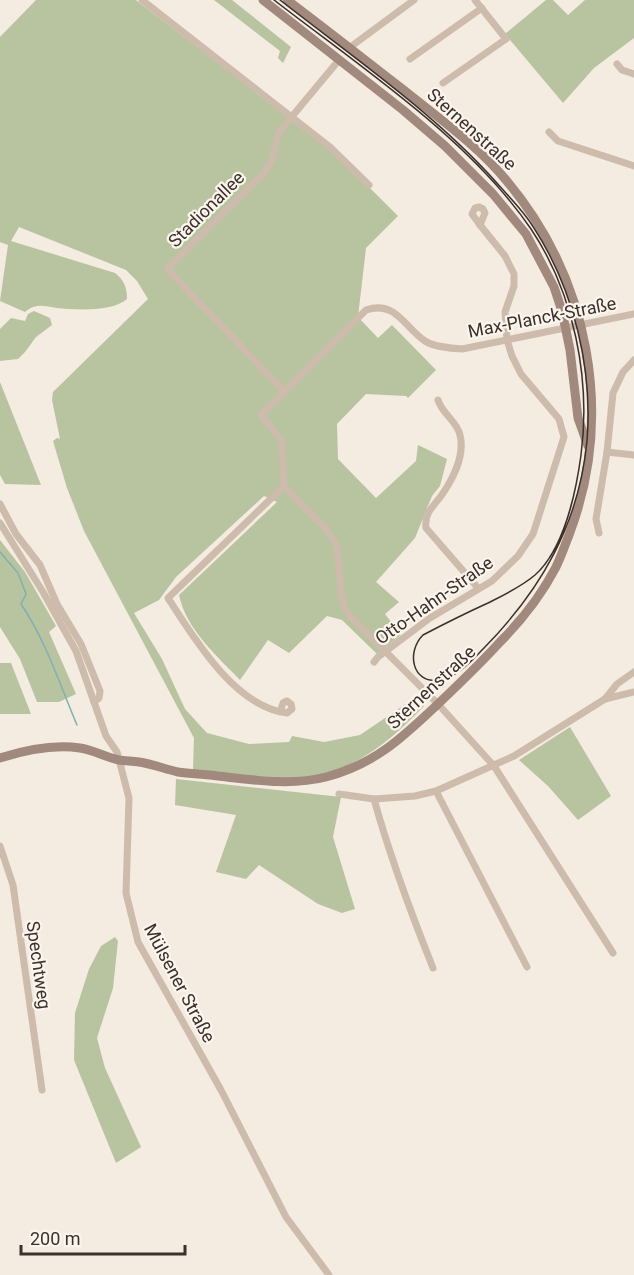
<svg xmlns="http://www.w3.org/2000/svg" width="634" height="1275" font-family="Roboto,sans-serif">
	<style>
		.green { fill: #b8c4a0 }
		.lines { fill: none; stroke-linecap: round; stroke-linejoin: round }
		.stream { stroke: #7fb0b2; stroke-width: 1.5 }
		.street { stroke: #cdbbac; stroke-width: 7 }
		.secondary { stroke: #a18a7d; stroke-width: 9 }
		.tram { stroke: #3b302b; stroke-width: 1.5 }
		.labels { text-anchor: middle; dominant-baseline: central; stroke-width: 4.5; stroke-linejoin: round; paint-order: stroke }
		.street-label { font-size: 18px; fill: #3b302b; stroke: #fbf5ee }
	</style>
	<rect width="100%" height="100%" fill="#f4ebe1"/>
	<!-- green -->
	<g class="green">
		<path d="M36,0H136L335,153L398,216L366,248L358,317L378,338L392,325L436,370L408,398L406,396L366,394L337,424L338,459L376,498L416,461L418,445L447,459L440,486L432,496L415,538L376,582L399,602L385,614L401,635L377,654L342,620L327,616L289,653L268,640L240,680C217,656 186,629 179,595L277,502L264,496L176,577L159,600L134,613L162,659L185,709L207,733L249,744L289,742L292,736L324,742L360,735L416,697L424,706C393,739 355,771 308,777C271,781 230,773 193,770L194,738L84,531L67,488L53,441L57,438L60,439L52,400L53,392L148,299L137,281L126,270L19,227L11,241L115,273C124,280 127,287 127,299C113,312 75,310 57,308C44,306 36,303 25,312L0,301L8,245L0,242V37Z"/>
		<path d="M214,0H232L291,47L283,63L278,58L280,51Z"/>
		<path d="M546,0H553L568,15L585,0H634V38L594,68L563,103L505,34Z"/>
		<path d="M34,311L50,318L52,325L36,337L25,352L18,359L0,361V329L11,318L25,321L28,314Z"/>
		<path d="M0,382L41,485L5,484L0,475Z"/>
		<path d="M0,540L25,572L56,626L49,632L76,694L59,702H37L20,659L0,627Z"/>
		<path d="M0,663H11L31,714H0Z"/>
		<path d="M570,727L611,796L578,820L548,786L519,760Z"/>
		<path d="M176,779L341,797L333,837L355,909L342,913L318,904L259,865L246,879L216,872L236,815L175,805Z"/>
		<path d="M115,937L118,941L113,988L97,1038L105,1068L141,1147L116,1163L74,1060L75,1013L89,969L101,946Z"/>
	</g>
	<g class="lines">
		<!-- stream -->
		<path class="stream" d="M0,552L18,573L26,594L21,604C46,641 60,685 77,725"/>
		<!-- street -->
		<g class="street">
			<path d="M142,0L330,147L369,185"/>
			<path d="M349,48L414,0"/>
			<path d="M410,59L482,8"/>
			<path d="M617,64L622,70L634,74"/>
			<path d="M443,83L506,39L475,0"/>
			<path d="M549,132L558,141L634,166"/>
			<path d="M479,207L483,209L485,213L480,225L472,214L475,208Z"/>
			<path d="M284,391L168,270L170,266L264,173L271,163L279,132L339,60"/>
			<path d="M438,400C442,414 457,421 460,435C465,455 453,479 441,496C433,507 424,513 426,528L478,588"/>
			<path d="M607,452L634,455"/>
			<path d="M0,504L16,534L40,565L57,604L81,644L100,691L99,698L94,702"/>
			<path d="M0,523L43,592L76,651L106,736L117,752L129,798L126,893L138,942L221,1090L286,1217L329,1275"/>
			<path d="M599,533L596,519L607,452L613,393L623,372L634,360"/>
			<path d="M374,662L378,657L430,618L492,581L518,556L533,534L564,437L559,419L521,374L512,356L507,340L505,312L514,286V274L505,256L480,225"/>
			<path d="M605,699L634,692"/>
			<path d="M280,712L283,703L287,701L291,704L292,709L287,713C235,707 194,638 168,598L284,486"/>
			<path d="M436,791L527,967"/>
			<path d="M339,794L374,799L415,796L436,791L514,756L605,699L617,684L634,672"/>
			<path d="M374,799C390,857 411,913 433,968"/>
			<path d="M0,846L13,885L42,1090"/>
			<path d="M613,953L494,766L438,704L350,616L344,606L341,595L338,553L335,542L324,527L284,486L282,441L261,415L366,310C396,300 404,327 425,341C434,347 450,348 462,349L634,314"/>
		</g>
		<!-- secondary -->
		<g class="secondary">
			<path d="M263,0L403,110L445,146L493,194L526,234L554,287L562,311L570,350L578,418L588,446"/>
			<path d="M0,758C25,750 53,744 80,748C93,750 106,757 119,760C125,761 132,761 139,762C152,764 165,769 178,772C191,774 205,774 218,776C254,780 291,786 326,777C375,764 402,738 438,704C459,684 480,664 500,642C522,620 542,594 556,567C561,557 565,545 569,535C615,414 589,279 506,180C478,146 440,119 405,91C366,61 327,30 287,0"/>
		</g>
		<!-- tram -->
		<path class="tram" d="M274,0C359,66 470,139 531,229C574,293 591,379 581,455C576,492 564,549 535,575C521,587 504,595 488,603C466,613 444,624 423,635C406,652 412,684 439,680C457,678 471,661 484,648C541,590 579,524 587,441C593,369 574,290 534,228C524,211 509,197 496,182C433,112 354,58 280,0"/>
	</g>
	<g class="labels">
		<!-- street labels -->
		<g class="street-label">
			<text transform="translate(472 129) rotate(42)">Sternenstraße</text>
			<text transform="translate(206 209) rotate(-45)">Stadionallee</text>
			<text transform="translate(542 317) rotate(-11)">Max-Planck-Straße</text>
			<text transform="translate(434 600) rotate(-35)">Otto-Hahn-Straße</text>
			<text transform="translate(431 687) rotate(-43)">Sternenstraße</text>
			<text transform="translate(39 965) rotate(82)">Spechtweg</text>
			<text transform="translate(180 983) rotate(62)">Mülsener Straße</text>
		</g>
	</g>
	<!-- scale -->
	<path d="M21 1245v9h164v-9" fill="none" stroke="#3b302b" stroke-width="3"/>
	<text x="30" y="1245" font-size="18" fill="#3b302b" stroke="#fbf5ee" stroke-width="4.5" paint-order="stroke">200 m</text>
</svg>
